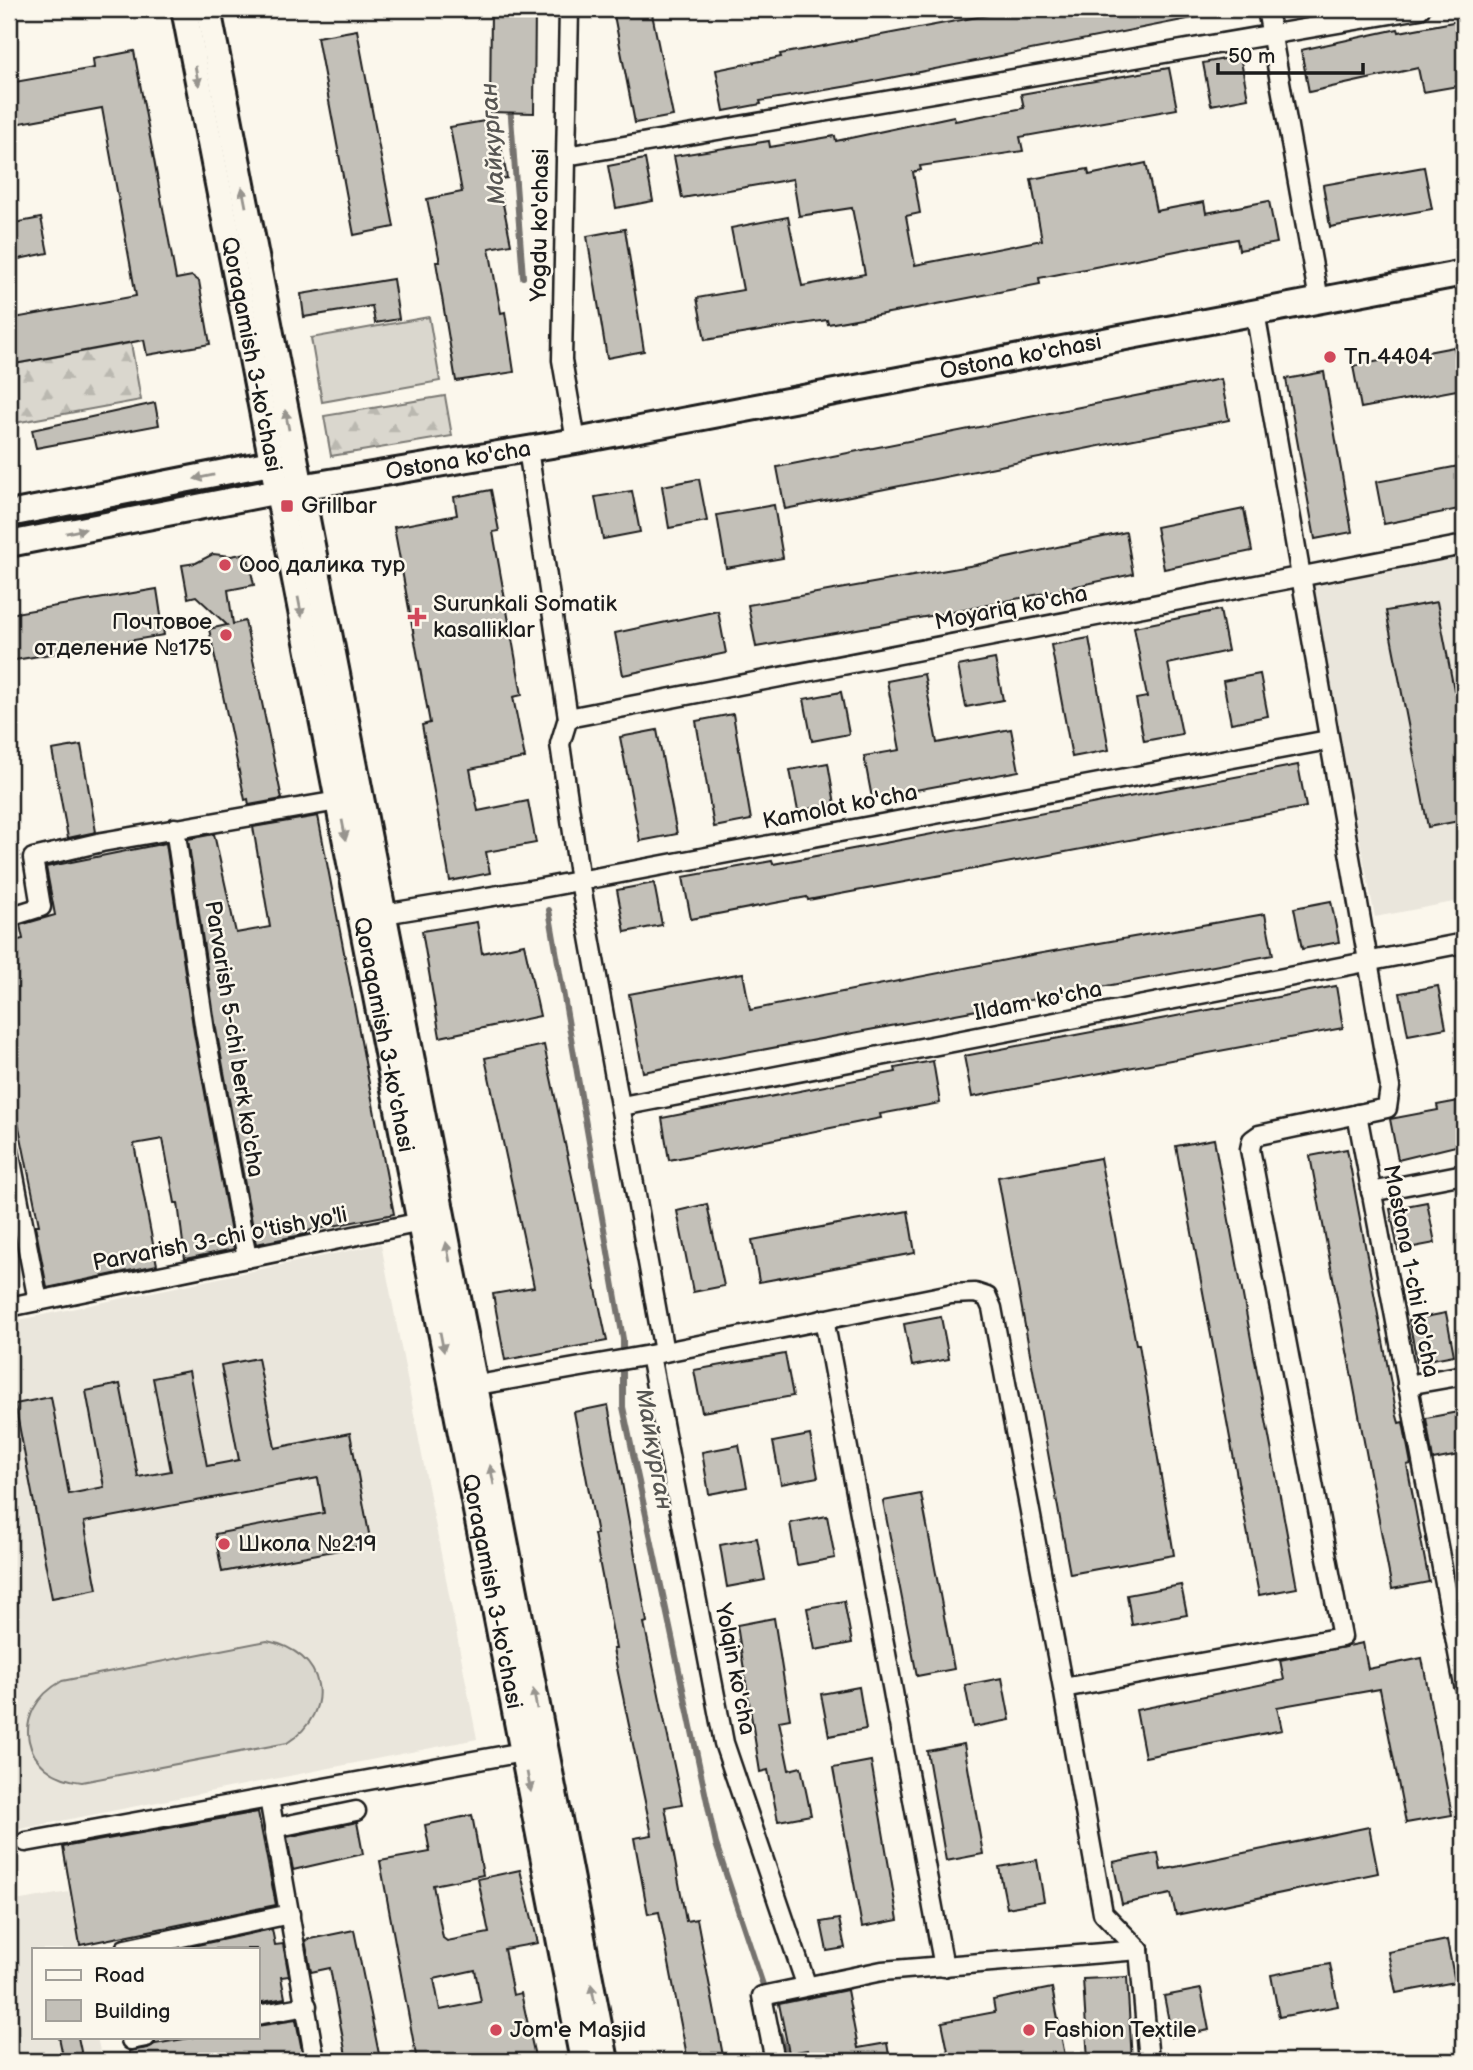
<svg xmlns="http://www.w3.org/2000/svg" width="1473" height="2070" font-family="'Balsamiq Sans',sans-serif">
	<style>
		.built { fill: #eae6dc }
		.grass { fill: url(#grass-tufts); stroke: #7b7a75; stroke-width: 2 }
		.forest { fill: url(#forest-firs); stroke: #7b7a75; stroke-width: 2 }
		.garden { fill: #dad7ce; stroke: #7b7a75; stroke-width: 2 }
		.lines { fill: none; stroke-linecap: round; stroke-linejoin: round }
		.stream { stroke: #74726e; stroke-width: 6 }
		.building { fill: #c3c0b8; stroke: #1c1c1c; stroke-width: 2; fill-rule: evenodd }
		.street-casing { stroke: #1c1c1c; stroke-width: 23 }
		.secondary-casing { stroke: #1c1c1c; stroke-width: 30 }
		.street { stroke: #fbf7ec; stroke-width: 18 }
		.secondary { stroke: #fbf7ec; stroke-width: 24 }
		.oneway { fill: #97948e }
		.poi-dot { fill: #d1495b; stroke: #fbf7ec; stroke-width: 2.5 }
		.labels { text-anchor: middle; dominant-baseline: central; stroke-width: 5; stroke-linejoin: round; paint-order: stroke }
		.street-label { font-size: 23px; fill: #1c1c1c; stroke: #fbf7ec }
		.poi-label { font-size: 23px; fill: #1c1c1c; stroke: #fbf7ec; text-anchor: start }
		.water-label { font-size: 24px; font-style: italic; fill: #575653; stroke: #fbf7ec }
	</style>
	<defs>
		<pattern id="grass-tufts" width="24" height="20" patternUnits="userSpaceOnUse" patternTransform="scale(1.75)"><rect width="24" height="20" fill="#dad7ce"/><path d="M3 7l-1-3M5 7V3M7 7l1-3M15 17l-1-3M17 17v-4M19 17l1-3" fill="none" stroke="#bab8b0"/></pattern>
		<pattern id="forest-firs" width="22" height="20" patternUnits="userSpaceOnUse" patternTransform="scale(1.75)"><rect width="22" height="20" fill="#dad7ce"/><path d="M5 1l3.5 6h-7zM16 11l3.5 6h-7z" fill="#bab8b0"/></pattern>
	</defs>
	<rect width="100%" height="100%" fill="#fbf7ec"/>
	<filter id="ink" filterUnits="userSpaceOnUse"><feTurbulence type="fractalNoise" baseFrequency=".0143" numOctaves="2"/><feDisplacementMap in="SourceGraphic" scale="14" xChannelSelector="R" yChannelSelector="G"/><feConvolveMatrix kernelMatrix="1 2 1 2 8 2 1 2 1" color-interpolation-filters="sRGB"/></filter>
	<g filter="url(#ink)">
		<!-- built -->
		<g class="built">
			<path d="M1464,551V900L1375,917L1308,582Z"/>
			<path d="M381,1244L477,1739L20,1829L9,1814V1678L11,1677L9,1667V1322Z"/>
			<path d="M69,1892L80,1949H33V2037H97L102,2061H9V1902Z"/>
		</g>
		<!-- grass -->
		<path class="grass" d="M238,481L240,489L9,534V525Z"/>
		<!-- forest -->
		<g class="forest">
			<path d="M131,343L141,400L9,424V365Z"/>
			<path d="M445,396L452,436L331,456L324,416Z"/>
		</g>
		<!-- garden -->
		<g class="garden">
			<path d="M429,317L440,381L322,402L311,338Z"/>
			<path d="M267,1641C326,1652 337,1711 287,1743L82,1782C21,1776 8,1711 62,1681Z"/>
		</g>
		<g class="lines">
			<!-- stream -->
			<g class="stream">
				<path d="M510,104L523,277"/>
				<path d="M549,910L623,1339V1407L716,1844L763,1985"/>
				<path d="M776,2023L788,2061"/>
			</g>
		</g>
		<!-- building -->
		<g class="building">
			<path d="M491,9H535L534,113L490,112Z"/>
			<path d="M651,9L673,116L635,123L614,15Z"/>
			<path d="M1020,9H1197L1198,17L849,86L760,101L761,104L724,111L716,70L781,57L780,54Z"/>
			<path d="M1464,20V85L1423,92L1418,68L1309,92L1301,50L1398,29L1399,32Z"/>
			<path d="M357,30L394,227L354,235L317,37Z"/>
			<path d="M134,51L176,279L192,276L199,281L210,344L147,355L144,340L9,365V319L136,296L102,108L9,125V83L94,68L93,59Z"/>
			<path d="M1240,56L1248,98L1211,105L1203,63Z"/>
			<path d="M1169,68L1177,109L1020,137L1023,151L920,166L921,170L913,172L920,213L906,216L915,265L1042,240L1031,179L1088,169L1089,175L1146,163L1156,211L1204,202L1206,213L1269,201L1277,243L1239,250L1237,239L1039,278L1040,284L927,306L828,324L827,320L705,340L697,298L743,290L731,228L788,217L802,286L865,274L852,208L799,216L793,179L682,198L674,156L769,141L770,147L835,136L836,141L954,116L955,121L1024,108L1021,94Z"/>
			<path d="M496,119L507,178L498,179L511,244L489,248L501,313L505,312L514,372L456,381L436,262H440L427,199L462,192L450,127Z"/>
			<path d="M645,159L653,201L616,208L608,166Z"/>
			<path d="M1424,167L1432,209L1330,227L1323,185Z"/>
			<path d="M41,218L48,253L9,261V224Z"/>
			<path d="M625,229L644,351L607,358L587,236Z"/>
			<path d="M393,279L399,319L375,323L372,306L304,317L301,294Z"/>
			<path d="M1454,347L1462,389L1361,408L1353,366Z"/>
			<path d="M1324,372L1352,532L1315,539L1286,379Z"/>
			<path d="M1221,379L1229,420L785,509L777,467Z"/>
			<path d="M155,403L159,425L36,448L32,430Z"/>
			<path d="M1464,465V508L1384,524L1376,482Z"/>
			<path d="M699,479L707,521L669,528L662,486Z"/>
			<path d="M491,490L499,531L493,532L522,695L513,697L525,758L470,769L478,811L528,801L536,843L486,852L490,873L450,881L422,725L430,723L394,527L457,515L454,497Z"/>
			<path d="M632,491L640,532L603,539L595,497Z"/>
			<path d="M774,505L783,558L726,568L717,515Z"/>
			<path d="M1244,509L1252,551L1164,569L1156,527Z"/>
			<path d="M1126,532L1133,574L969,609L756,647L748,605L975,565Z"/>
			<path d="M247,553L254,585L228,590L233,624L245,621L282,799L249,805L248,799L245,800L209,629L227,625L196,596L188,598L182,565L196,563L213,554L231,556Z"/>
			<path d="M157,589L164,635L9,661V614Z"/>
			<path d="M1437,602L1454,690L1464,688V725L1460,726L1464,746V820L1428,827L1386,611Z"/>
			<path d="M1220,610L1228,651L1168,664L1182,734L1144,741L1136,699L1147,697L1134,627Z"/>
			<path d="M718,611L726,653L623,675L615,633Z"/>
			<path d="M1089,638L1109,750L1072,757L1051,645Z"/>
			<path d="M995,659L1003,700L966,707L958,666Z"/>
			<path d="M924,674L937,743L1011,729L1019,771L872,798L864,756L900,750L887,681Z"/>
			<path d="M1260,674L1268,716L1231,723L1223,681Z"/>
			<path d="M841,692L849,734L812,741L804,699Z"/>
			<path d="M733,714L751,820L714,827L696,721Z"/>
			<path d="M657,730L677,834L640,841L620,737Z"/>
			<path d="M81,745L96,832L68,838L52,750Z"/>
			<path d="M828,763L835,804L798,811L790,770Z"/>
			<path d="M1298,765L1306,807L808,900L807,897L691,919L683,877L772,861L773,864Z"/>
			<path d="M318,816L394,1214L307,1231V1234L256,1244L216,1029L188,839L214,834L236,933L270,927L253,827Z"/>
			<path d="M166,843L194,1033L234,1249L185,1259L178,1203H175L163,1139L134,1144L157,1265L47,1288L35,1225H39L9,1078V942L23,939L20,925L55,915L46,867Z"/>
			<path d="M654,883L662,925L625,932L617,890Z"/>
			<path d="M1331,901L1339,942L1302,949L1294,908Z"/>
			<path d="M1265,914L1273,955L643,1072L629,994L743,973L750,1010L1031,955Z"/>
			<path d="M477,922L482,953L524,944L540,1016L440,1037L422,931Z"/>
			<path d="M1336,986L1343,1028L972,1097L964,1056Z"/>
			<path d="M1438,986L1446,1028L1408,1035L1400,993Z"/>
			<path d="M544,1045L607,1341L505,1360L493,1294L534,1287L485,1058Z"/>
			<path d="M933,1061L940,1103L880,1114L881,1118L669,1160L662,1118L896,1072L895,1068Z"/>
			<path d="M1464,1100V1144L1398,1160L1390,1119L1438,1110L1437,1105Z"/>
			<path d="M1214,1139L1297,1588L1259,1595L1176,1146Z"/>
			<path d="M1347,1149L1397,1416L1399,1423L1403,1422L1411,1464L1407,1465L1429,1582L1392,1589L1310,1156Z"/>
			<path d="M1100,1158L1136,1344H1139L1174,1555L1070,1574L998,1177Z"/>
			<path d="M1427,1202L1435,1243L1398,1250L1390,1209Z"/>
			<path d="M707,1204L724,1286L693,1292L677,1211Z"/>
			<path d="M908,1211L915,1253L759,1282L752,1240Z"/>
			<path d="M1446,1313L1454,1355L1417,1362L1409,1320Z"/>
			<path d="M941,1317L949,1359L912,1366L904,1324Z"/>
			<path d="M785,1354L793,1396L702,1412L694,1370Z"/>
			<path d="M258,1358L275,1448L350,1433L371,1544L222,1572L215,1534L324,1513L318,1478L84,1522L97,1589L52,1598L15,1404L51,1397L69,1494L104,1487L86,1391L120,1384L138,1477L171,1471L153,1378L189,1371L207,1466L239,1460L221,1365Z"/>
			<path d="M608,1405L647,1622L644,1623L682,1804L665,1807L686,1921L697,1919L724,2061H688L659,1912L648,1914L634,1838L652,1835L613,1649H616L594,1534H597L574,1412Z"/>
			<path d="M1458,1412L1464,1454L1433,1460L1426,1418Z"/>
			<path d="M810,1435L818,1477L781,1484L773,1442Z"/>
			<path d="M739,1445L747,1487L709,1494L702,1452Z"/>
			<path d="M921,1494L954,1669L917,1676L883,1501Z"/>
			<path d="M827,1516L835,1558L797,1565L790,1523Z"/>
			<path d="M757,1538L765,1580L727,1587L720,1545Z"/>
			<path d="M1181,1585L1187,1615L1132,1625L1127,1595Z"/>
			<path d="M844,1601L852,1643L815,1650L807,1608Z"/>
			<path d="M774,1618L790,1719L779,1721L789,1770L801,1767L811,1815L778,1821L768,1770L760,1772L737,1625Z"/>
			<path d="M1363,1643L1368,1669L1422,1658L1452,1815L1406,1823L1380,1689L1277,1707L1282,1730L1145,1757L1136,1710L1284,1680L1280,1660Z"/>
			<path d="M1002,1678L1010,1720L973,1727L965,1685Z"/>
			<path d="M859,1687L866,1729L829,1736L821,1694Z"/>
			<path d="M964,1744L983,1854L946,1861L927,1751Z"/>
			<path d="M871,1761L898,1920L862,1927L833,1768Z"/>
			<path d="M258,1812L276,1905L80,1945L63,1847Z"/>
			<path d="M472,1815L483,1875L433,1885L443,1938L447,1941L489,1933L478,1879L520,1870L538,1943L504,1949L513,1995L521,1993L536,2061H417L380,1861L430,1852L425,1825ZM475,1970L481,2002L440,2010L434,1979Z"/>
			<path d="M357,1822L363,1854L293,1870L287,1837Z"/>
			<path d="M1369,1827L1378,1873L1176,1915L1171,1894L1122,1904L1113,1862L1158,1853L1161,1870Z"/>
			<path d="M1037,1860L1044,1901L1007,1908L999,1867Z"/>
			<path d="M839,1919L845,1948L827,1951L821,1922Z"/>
			<path d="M272,1929L275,1945L283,1944L289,1976L281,1977L285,1998L257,2003V1949H179Z"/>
			<path d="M354,1930L380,2059L371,2061H347L330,1968L311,1972L305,1940Z"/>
			<path d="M1447,1940L1455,1982L1396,1993L1388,1952Z"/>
			<path d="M1330,1964L1338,2006L1279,2017L1271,1975Z"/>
			<path d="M1127,1977L1132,2061H1088L1083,1979Z"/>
			<path d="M1052,1988L1066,2061H950L942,2022L995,2012L993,2000Z"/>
			<path d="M1201,1989L1209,2030L1172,2037L1164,1996Z"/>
			<path d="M847,1990L858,2048L887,2043L890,2061H810L808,2050L789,2053L779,2004Z"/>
			<path d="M296,2020L304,2061H131L129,2051L148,2048L155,2044L195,2037H257V2026Z"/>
			<path d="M59,2037H78L83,2061H64Z"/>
		</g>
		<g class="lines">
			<defs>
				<g id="street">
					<path d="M569,9L562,360L576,441"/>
					<path d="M1267,9L1319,300"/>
					<path d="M566,156L1420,9"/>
					<path d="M528,449L568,718L560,744L580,881L664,1352"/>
					<path d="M568,718L1464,545"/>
					<path d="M175,828L205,1031L247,1258"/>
					<path d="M372,916L536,889L1328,740"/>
					<path d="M9,917L41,907L33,858L102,842L338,801"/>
					<path d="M622,1106L1464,943"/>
					<path d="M1357,1114L1464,1685"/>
					<path d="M9,1150L38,1301"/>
					<path d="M1371,1192L1464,1174"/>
					<path d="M9,1307L431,1220"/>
					<path d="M824,1319L944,1967"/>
					<path d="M650,1355L724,1743L806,1984"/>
					<path d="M1407,1385L1464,1375"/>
					<path d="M466,1387L650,1355L951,1294L975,1293L987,1297L992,1308L1063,1688L1342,1637L1250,1149L1252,1140L1259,1135L1387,1108L1390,1087L1255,312"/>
					<path d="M1063,1688L1103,1913L1139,1950"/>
					<path d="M269,1798L315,2061"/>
					<path d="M274,1828L356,1811"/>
					<path d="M26,1842L534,1750"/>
					<path d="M125,1949L290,1914"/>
					<path d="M1139,1950L1149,2061"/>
					<path d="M257,2015L307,2006"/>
					<path d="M131,2040L146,2037"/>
					<path d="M775,2061L762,1996L882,1971L1139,1950"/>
				</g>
				<g id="secondary">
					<path id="s1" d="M184,9L583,2061"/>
					<path d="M208,9L606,2061"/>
					<path d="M9,514L271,463"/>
					<path id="s2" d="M9,544L300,487L576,441L1464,273"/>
				</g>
			</defs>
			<!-- street casing -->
			<use href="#street" class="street-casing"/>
			<!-- secondary casing -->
			<use href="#secondary" class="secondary-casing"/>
			<!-- street -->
			<use href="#street" class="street"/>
			<!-- secondary -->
			<use href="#secondary" class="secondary"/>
		</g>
		<!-- one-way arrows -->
		<defs><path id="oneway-solid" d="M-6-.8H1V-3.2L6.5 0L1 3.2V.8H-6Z" transform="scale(1.75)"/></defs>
		<g class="oneway">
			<use href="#oneway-solid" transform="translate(197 76) rotate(79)"/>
			<use href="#oneway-solid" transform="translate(244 197) rotate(-101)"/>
			<use href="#oneway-solid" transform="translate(287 420) rotate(-101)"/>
			<use href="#oneway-solid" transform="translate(204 477) rotate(169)"/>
			<use href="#oneway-solid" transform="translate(76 531) rotate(-11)"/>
			<use href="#oneway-solid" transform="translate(300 607) rotate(79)"/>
			<use href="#oneway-solid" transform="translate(344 830) rotate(79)"/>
			<use href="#oneway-solid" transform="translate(448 1252) rotate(-101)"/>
			<use href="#oneway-solid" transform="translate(442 1342) rotate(79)"/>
			<use href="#oneway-solid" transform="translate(492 1475) rotate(-101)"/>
			<use href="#oneway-solid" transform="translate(535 1699) rotate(-101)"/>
			<use href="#oneway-solid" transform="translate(529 1782) rotate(79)"/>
			<use href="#oneway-solid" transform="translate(593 1994) rotate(-101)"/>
		</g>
	</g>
	<!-- markers -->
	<g class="poi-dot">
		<circle cx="1330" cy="357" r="7"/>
		<rect x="280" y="499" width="14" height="14" rx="3.5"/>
		<circle cx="225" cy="565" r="7"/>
		<path d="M413.5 606.5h7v7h7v7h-7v7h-7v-7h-7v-7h7z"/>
		<circle cx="226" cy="635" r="7"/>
		<circle cx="224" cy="1544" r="7"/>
		<circle cx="496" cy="2030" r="7"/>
		<circle cx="1029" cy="2030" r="7"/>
	</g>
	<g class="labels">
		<!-- street labels -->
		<g class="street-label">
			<text transform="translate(540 225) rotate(-89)">Yogdu ko'chasi</text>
			<text stroke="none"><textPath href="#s1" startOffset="352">Qoraqamish 3-ko'chasi</textPath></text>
			<text stroke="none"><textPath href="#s2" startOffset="1029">Ostona ko'chasi</textPath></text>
			<text stroke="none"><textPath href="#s2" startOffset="457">Ostona ko'cha</textPath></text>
			<text transform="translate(1011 608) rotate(-11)">Moyariq ko'cha</text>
			<text transform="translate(840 807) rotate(-11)">Kamolot ko'cha</text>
			<text transform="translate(1038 1001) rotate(-11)">Ildam ko'cha</text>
			<text stroke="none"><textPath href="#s1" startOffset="1045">Qoraqamish 3-ko'chasi</textPath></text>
			<text transform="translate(234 1039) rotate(81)">Parvarish 5-chi berk ko'cha</text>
			<text transform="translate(220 1239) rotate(-11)">Parvarish 3-chi o'tish yo'li</text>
			<text transform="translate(1411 1271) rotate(79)">Mastona 1-chi ko'cha</text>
			<text stroke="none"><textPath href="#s1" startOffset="1612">Qoraqamish 3-ko'chasi</textPath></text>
			<text transform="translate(735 1669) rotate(79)">Yolqin ko'cha</text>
		</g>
		<!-- poi labels -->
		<g class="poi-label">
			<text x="1344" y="357">Тп 4404</text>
			<text x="301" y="506">Grillbar</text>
			<text x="239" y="565">Ооо далика тур</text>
			<text x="433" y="604">Surunkali Somatik<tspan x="433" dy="26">kasalliklar</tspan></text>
			<text x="212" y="622" text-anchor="end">Почтовое<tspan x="212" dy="26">отделение №175</tspan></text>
			<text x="238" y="1544">Школа №219</text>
			<text x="510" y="2030">Jom'e Masjid</text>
			<text x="1043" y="2030">Fashion Textile</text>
		</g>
		<!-- water labels -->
		<g class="water-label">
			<text transform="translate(493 144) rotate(-94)">Майкурган</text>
			<text transform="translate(654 1449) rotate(80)">Майкурган</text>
		</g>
	</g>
	<!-- margin -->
	<rect width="1473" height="2070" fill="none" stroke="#fbf7ec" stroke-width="35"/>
	<rect x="18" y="18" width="1438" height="2035" fill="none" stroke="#1c1c1c" stroke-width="2.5" filter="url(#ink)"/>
	<!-- legend -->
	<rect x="32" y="1948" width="228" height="91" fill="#fbf7ec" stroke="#a29f99" stroke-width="2"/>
	<rect x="46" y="1970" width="35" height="10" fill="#fbf7ec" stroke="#a29f99" stroke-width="2"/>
	<text x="94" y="1982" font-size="21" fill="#1c1c1c">Road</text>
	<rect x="46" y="2000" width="35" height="21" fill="#c3c0b8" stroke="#a29f99" stroke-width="2"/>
	<text x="94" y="2018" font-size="21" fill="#1c1c1c">Building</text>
	<!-- scale -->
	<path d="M1218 63v10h145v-10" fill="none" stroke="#1c1c1c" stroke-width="3.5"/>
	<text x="1228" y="63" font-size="21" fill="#1c1c1c" stroke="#fbf7ec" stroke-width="5" paint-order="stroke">50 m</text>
</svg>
